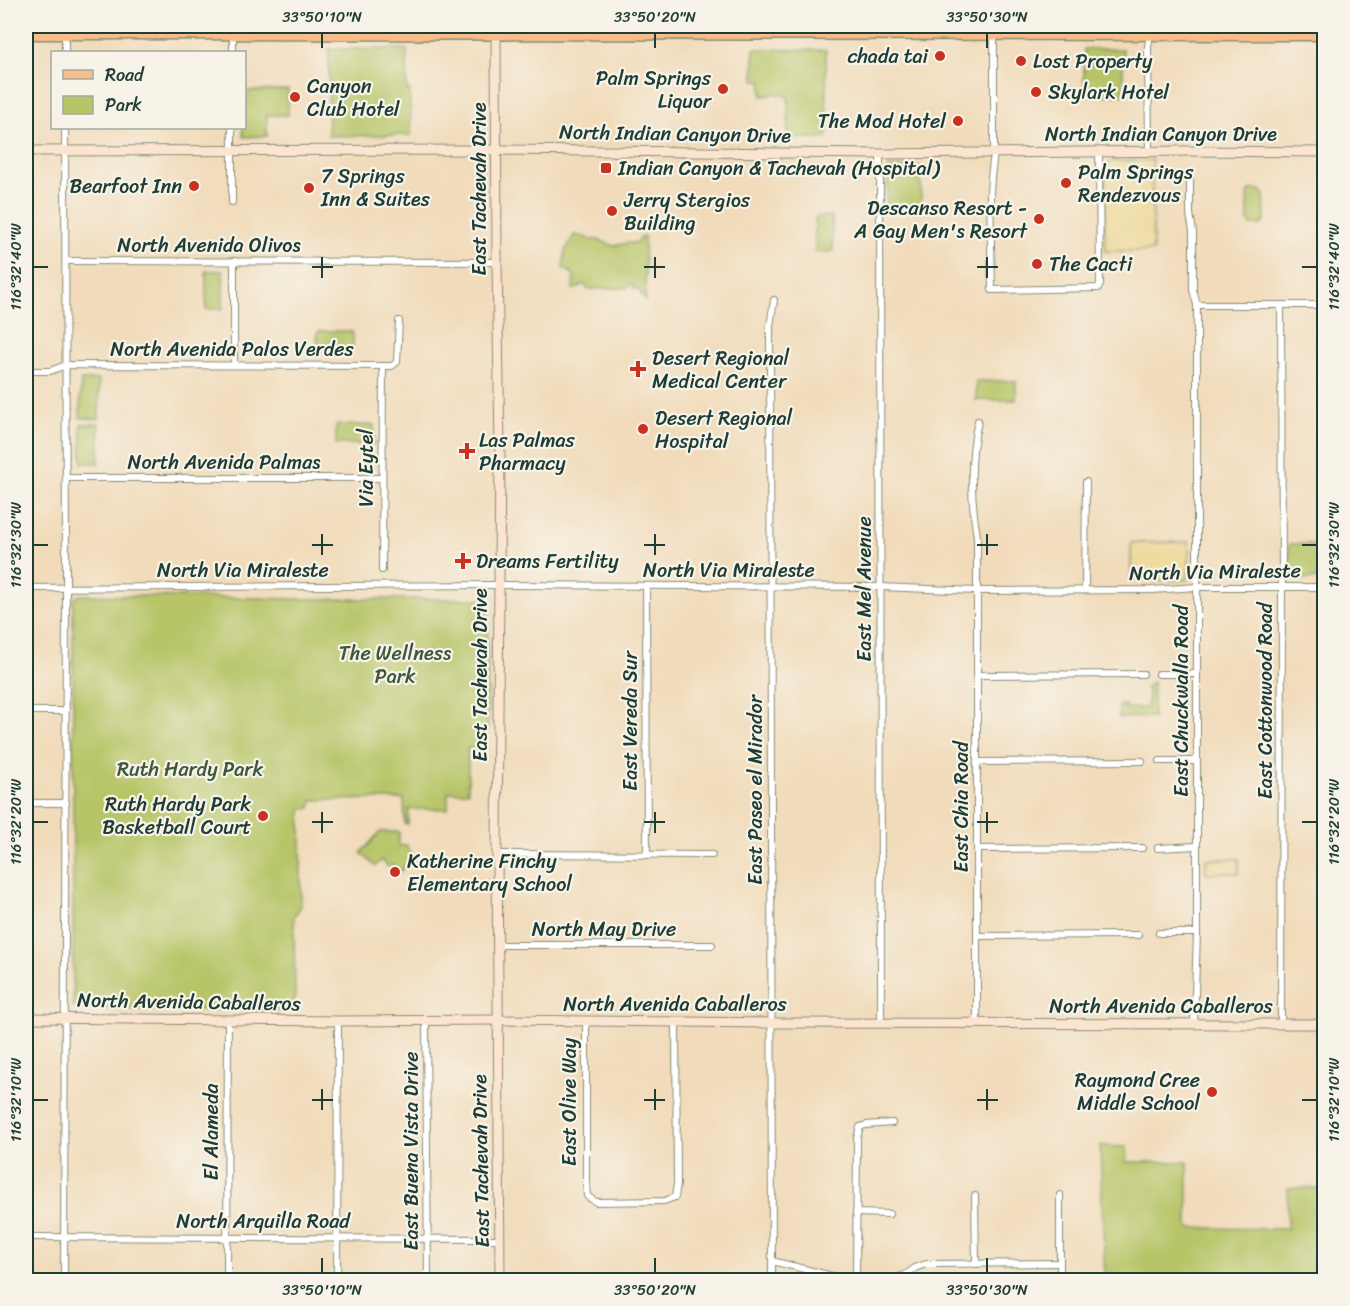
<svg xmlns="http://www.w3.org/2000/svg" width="1350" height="1306" font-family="Sriracha,sans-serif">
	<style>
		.green { fill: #b7c568; stroke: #6b814e; stroke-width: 1.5 }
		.sand { fill: #eeda9e; stroke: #868c69; stroke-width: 1.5 }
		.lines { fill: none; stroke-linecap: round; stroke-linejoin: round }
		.street-casing { stroke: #888c77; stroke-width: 8 }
		.secondary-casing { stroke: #888c77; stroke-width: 11 }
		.primary-casing { stroke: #888c77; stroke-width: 13 }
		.street { stroke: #fff; stroke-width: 6 }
		.secondary { stroke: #fce5d0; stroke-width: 9 }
		.primary { stroke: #f8bd89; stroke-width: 10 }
		.ticks { fill: none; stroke: #1f3d34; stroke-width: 2 }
		.poi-dot { fill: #c8321e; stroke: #f7f3e8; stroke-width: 2 }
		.labels { text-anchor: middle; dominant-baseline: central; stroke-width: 4.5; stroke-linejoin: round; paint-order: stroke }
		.poi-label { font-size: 20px; fill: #1f3d34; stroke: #f7f3e8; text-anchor: start }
		.street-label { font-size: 20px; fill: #1f3d34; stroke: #f7f3e8 }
		.park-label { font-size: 20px; fill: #3d583e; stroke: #f7f3e8 }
		.neatline { fill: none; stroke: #1f3d34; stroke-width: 2 }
		.ticks-label { font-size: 15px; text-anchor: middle; fill: #1f3d34 }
	</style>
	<rect width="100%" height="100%" fill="#f7f3e8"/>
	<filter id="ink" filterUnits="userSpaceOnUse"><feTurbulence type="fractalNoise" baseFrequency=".0167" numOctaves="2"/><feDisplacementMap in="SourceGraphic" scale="12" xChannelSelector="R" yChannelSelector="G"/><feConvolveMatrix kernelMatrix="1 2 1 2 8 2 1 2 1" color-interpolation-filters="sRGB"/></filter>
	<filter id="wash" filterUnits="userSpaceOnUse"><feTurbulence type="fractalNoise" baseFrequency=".008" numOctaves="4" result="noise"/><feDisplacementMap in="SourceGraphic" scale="24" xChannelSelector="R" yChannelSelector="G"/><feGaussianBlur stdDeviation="1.35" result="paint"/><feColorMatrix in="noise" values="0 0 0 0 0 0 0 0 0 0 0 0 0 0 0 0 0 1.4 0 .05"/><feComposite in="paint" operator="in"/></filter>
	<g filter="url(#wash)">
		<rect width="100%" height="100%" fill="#f1dbba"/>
		<!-- green -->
		<g class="green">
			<path d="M329,49H407V90H410L411,135L328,136Z"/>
			<path d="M754,49L826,50L827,138H788V96L775,93L768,96H762V80H754Z"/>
			<rect x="1084" y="49" width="39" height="46"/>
			<path d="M288,90V115H267V136L243,137V128H244L245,91Z"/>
			<path d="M921,166V208H885L887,197L888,167Z"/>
			<path d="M1251,190H1261L1264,193L1265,221L1261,225H1251L1248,221V194Z"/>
			<path d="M831,216L832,218L833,251L831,252H815V219L816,217Z"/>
			<path d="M574,235L585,237L590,240H599L614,246L627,243H638L640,237L644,236L646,301L638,289H634L633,285L631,284L629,285L627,288L587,289L584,284L581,285L580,288L573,289L574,278L572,273L563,268L565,252Z"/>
			<rect x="206" y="271" width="17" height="38"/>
			<path d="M320,331H351L353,334V347L350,350H320L318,346L317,333Z"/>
			<path d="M81,380H99V419L80,418Z"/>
			<rect x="976" y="381" width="40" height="19"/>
			<path d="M81,424H99V463H82Z"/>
			<rect x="336" y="425" width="38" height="19"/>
			<path d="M1289,544H1324V579H1295L1290,577Z"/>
			<path d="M81,595L302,599H483L488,603V730L486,731V748H468V792H448V809H409L408,824H405L404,799L312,800L311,808L304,809L301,810V906L294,916L295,1010L80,1009H77L73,1005V602L75,597Z"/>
			<path d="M1153,682V717L1119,718V705H1125V708H1147L1148,691L1145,689Z"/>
			<path d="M380,832H399V846L407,845L408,850L415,858V860L410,861L400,872L392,864L388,867L382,860L375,866L361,853Z"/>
			<path d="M1100,1146L1127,1147V1162H1188V1228L1287,1229L1288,1188H1324V1280H1105Z"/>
		</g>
		<!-- sand -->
		<g class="sand">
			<path d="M1152,160L1153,251H1105V170L1108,164L1113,161Z"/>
			<path d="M1189,542V574L1186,580H1131V543Z"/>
			<rect x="1206" y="859" width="33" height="14"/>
		</g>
	</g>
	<g filter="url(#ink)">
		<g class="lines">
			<defs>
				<g id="street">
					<path d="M65,34V52"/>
					<path d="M994,34V153L991,177L990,194L992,290L1098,288L1100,285L1099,152"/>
					<path d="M233,52V26"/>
					<path d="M1149,152L1148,47L1151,26"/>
					<path d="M880,154L881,1023"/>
					<path d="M1190,181V214L1193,232V290L1197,305V933L1194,1024"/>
					<path d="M232,202V128"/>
					<path d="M66,261L497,262"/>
					<path d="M234,261V365"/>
					<path d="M1197,305H1324"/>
					<path d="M26,371H50L66,365L392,366L397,362L399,321"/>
					<path d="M66,478H382"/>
					<path d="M382,570L383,366"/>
					<path d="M646,586L647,855"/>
					<path d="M26,588L499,585L880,587L977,591L1152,590L1197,587H1324"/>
					<path d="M1085,589L1086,482"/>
					<path d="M1159,674H1197"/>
					<path d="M978,675L1143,674"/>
					<path d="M26,711H66"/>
					<path d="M1160,761H1197"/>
					<path d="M978,762L1142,761"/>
					<path d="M26,803H66"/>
					<path d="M1158,848L1197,846"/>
					<path d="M977,849L1142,848"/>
					<path d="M497,854L712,855"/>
					<path d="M1159,933H1197"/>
					<path d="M977,936L1138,935"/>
					<path d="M497,945H712"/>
					<path d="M426,1021L428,1280"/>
					<path d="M586,1021V1183L587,1196L596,1202L664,1201L675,1197L677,1184L676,1022"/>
					<path d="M977,1023V537C971,500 969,458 978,421"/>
					<path d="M1281,1024L1282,587L1281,305"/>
					<path d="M1060,1195V1280"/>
					<path d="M975,1196L976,1264"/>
					<path d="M856,1213L889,1214"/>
					<path d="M26,1237L500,1239"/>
					<path d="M772,1261L848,1280"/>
					<path d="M64,1280L66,588L65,128"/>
					<path d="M227,1280L228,1020"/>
					<path d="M337,1280L338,1021"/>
					<path d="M627,1280H772"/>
					<path d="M772,1280L770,326L774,300"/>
					<path d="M856,1280L857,1138L860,1127L866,1125L892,1123"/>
					<path d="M887,1280L904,1276L915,1268L926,1264L1060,1263"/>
				</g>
				<g id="secondary">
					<path d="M496,34L497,262L500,450L497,848L500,1280"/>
					<path d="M26,151L497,150L880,154L1189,151L1324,152"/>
					<path d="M26,1018L338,1021L498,1020L771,1023L1324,1024"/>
				</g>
				<path id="primary" d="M26,34L1324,35"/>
			</defs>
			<!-- street casing -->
			<use href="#street" class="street-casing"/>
			<!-- secondary casing -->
			<use href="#secondary" class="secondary-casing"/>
			<!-- primary casing -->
			<use href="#primary" class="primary-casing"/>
			<!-- street -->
			<use href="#street" class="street"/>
			<!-- secondary -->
			<use href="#secondary" class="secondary"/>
			<!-- primary -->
			<use href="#primary" class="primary"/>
		</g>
	</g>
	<!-- ticks -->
	<path class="ticks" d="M322,33V48M655,33V48M987,33V48M322,257V278M655,257V278M987,257V278M33,267H48M312,267H333M644,267H665M977,267H998M1302,267H1317M322,534V555M655,534V555M987,534V555M33,545H48M312,545H333M644,545H665M977,545H998M1302,545H1317M322,812V833M655,812V833M987,812V833M33,822H48M312,822H333M644,822H665M977,822H998M1302,822H1317M322,1089V1110M655,1089V1110M987,1089V1110M33,1100H48M312,1100H333M644,1100H665M977,1100H998M1302,1100H1317M322,1258V1273M655,1258V1273M987,1258V1273"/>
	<!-- markers -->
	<g class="poi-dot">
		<circle cx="940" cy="56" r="6"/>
		<circle cx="1021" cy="61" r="6"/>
		<circle cx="723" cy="89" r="6"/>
		<circle cx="1036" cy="92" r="6"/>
		<circle cx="295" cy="97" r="6"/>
		<circle cx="958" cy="121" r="6"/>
		<rect x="600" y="162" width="12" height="12" rx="3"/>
		<circle cx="1066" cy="183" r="6"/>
		<circle cx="194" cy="186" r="6"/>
		<circle cx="309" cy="188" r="6"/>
		<circle cx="612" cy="211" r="6"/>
		<circle cx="1039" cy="219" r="6"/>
		<circle cx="1037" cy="264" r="6"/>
		<path d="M635 360h6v6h6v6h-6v6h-6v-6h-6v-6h6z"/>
		<circle cx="643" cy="429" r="6"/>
		<path d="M464 442h6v6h6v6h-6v6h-6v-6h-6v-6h6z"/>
		<path d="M460 552h6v6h6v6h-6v6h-6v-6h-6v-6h6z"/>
		<circle cx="263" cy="816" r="6"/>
		<circle cx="395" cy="872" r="6"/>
		<circle cx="1212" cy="1092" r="6"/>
	</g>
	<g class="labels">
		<!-- poi labels -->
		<g class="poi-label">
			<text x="928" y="56" text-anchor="end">chada tai</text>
			<text x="1033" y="61">Lost Property</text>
			<text x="711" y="78" text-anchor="end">Palm Springs<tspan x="711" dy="23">Liquor</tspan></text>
			<text x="307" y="86">Canyon<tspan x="307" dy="23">Club Hotel</tspan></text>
			<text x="1048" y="92">Skylark Hotel</text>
			<text x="946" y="121" text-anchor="end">The Mod Hotel</text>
			<text x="618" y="168">Indian Canyon &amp; Tachevah (Hospital)</text>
			<text x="1078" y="172">Palm Springs<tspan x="1078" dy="23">Rendezvous</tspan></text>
			<text x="321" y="176">7 Springs<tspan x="321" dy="23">Inn &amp; Suites</tspan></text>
			<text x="182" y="186" text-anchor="end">Bearfoot Inn</text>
			<text x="624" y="200">Jerry Stergios<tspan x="624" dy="23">Building</tspan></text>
			<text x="1027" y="208" text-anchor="end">Descanso Resort -<tspan x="1027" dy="23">A Gay Men's Resort</tspan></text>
			<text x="1049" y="264">The Cacti</text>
			<text x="652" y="358">Desert Regional<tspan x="652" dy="23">Medical Center</tspan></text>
			<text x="655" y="418">Desert Regional<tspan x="655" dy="23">Hospital</tspan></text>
			<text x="479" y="440">Las Palmas<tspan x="479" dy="23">Pharmacy</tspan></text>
			<text x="476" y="561">Dreams Fertility</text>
			<text x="251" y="804" text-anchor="end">Ruth Hardy Park<tspan x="251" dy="23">Basketball Court</tspan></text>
			<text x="407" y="861">Katherine Finchy<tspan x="407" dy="23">Elementary School</tspan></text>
			<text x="1200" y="1080" text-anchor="end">Raymond Cree<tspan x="1200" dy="23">Middle School</tspan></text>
		</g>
		<!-- street labels -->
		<g class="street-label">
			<text transform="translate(675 134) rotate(1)">North Indian Canyon Drive</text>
			<text x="1161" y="134">North Indian Canyon Drive</text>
			<text transform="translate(479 189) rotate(-90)">East Tachevah Drive</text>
			<text x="209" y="245">North Avenida Olivos</text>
			<text x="232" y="349">North Avenida Palos Verdes</text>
			<text x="224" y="462">North Avenida Palmas</text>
			<text transform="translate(366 468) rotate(-90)">Via Eytel</text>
			<text x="243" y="570">North Via Miraleste</text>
			<text x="729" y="570">North Via Miraleste</text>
			<text transform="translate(1215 572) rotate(-1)">North Via Miraleste</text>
			<text transform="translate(864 589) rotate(-90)">East Mel Avenue</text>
			<text transform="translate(480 675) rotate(-90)">East Tachevah Drive</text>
			<text transform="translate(1181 701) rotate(-90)">East Chuckwalla Road</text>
			<text transform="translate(1265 701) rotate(-90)">East Cottonwood Road</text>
			<text transform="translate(630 721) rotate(-90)">East Vereda Sur</text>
			<text transform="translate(755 790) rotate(-90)">East Paseo el Mirador</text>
			<text transform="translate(961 807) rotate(-90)">East Chia Road</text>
			<text x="604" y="929">North May Drive</text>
			<text transform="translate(189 1002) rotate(1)">North Avenida Caballeros</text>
			<text x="675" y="1004">North Avenida Caballeros</text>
			<text x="1161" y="1006">North Avenida Caballeros</text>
			<text transform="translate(569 1102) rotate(-90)">East Olive Way</text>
			<text transform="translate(211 1132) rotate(-90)">El Alameda</text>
			<text transform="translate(411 1151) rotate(-90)">East Buena Vista Drive</text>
			<text transform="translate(481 1161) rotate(-91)">East Tachevah Drive</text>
			<text x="263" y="1221">North Arquilla Road</text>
		</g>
		<!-- park labels -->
		<g class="park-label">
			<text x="395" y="653">The Wellness<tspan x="395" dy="23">Park</tspan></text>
			<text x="190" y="769">Ruth Hardy Park</text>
		</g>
	</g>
	<!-- margin -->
	<rect width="1350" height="1306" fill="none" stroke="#f7f3e8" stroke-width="66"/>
	<!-- legend -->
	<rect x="51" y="51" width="195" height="78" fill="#f7f3e8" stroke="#a1aaa0" stroke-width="1.5"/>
	<rect x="63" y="70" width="30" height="9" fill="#f8bd89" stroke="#a1aaa0" stroke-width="1.5"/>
	<text x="105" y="81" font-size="18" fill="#1f3d34">Road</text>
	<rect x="63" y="96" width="30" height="18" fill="#b7c568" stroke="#a1aaa0" stroke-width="1.5"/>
	<text x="105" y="111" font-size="18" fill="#1f3d34">Park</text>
	<rect x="33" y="33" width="1284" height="1240" class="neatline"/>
	<g class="ticks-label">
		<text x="322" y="22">33°50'10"N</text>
		<text x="655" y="22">33°50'20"N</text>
		<text x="987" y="22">33°50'30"N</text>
		<text transform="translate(1334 267) rotate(-90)" y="5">116°32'40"W</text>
		<text transform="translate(16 267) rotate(-90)" y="5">116°32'40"W</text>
		<text transform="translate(1334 545) rotate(-90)" y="5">116°32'30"W</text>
		<text transform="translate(16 545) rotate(-90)" y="5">116°32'30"W</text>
		<text transform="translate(1334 822) rotate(-90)" y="5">116°32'20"W</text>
		<text transform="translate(16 822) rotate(-90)" y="5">116°32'20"W</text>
		<text transform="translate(1334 1100) rotate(-90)" y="5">116°32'10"W</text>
		<text transform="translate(16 1100) rotate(-90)" y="5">116°32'10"W</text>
		<text x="322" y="1295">33°50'10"N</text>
		<text x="655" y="1295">33°50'20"N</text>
		<text x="987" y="1295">33°50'30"N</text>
	</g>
</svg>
